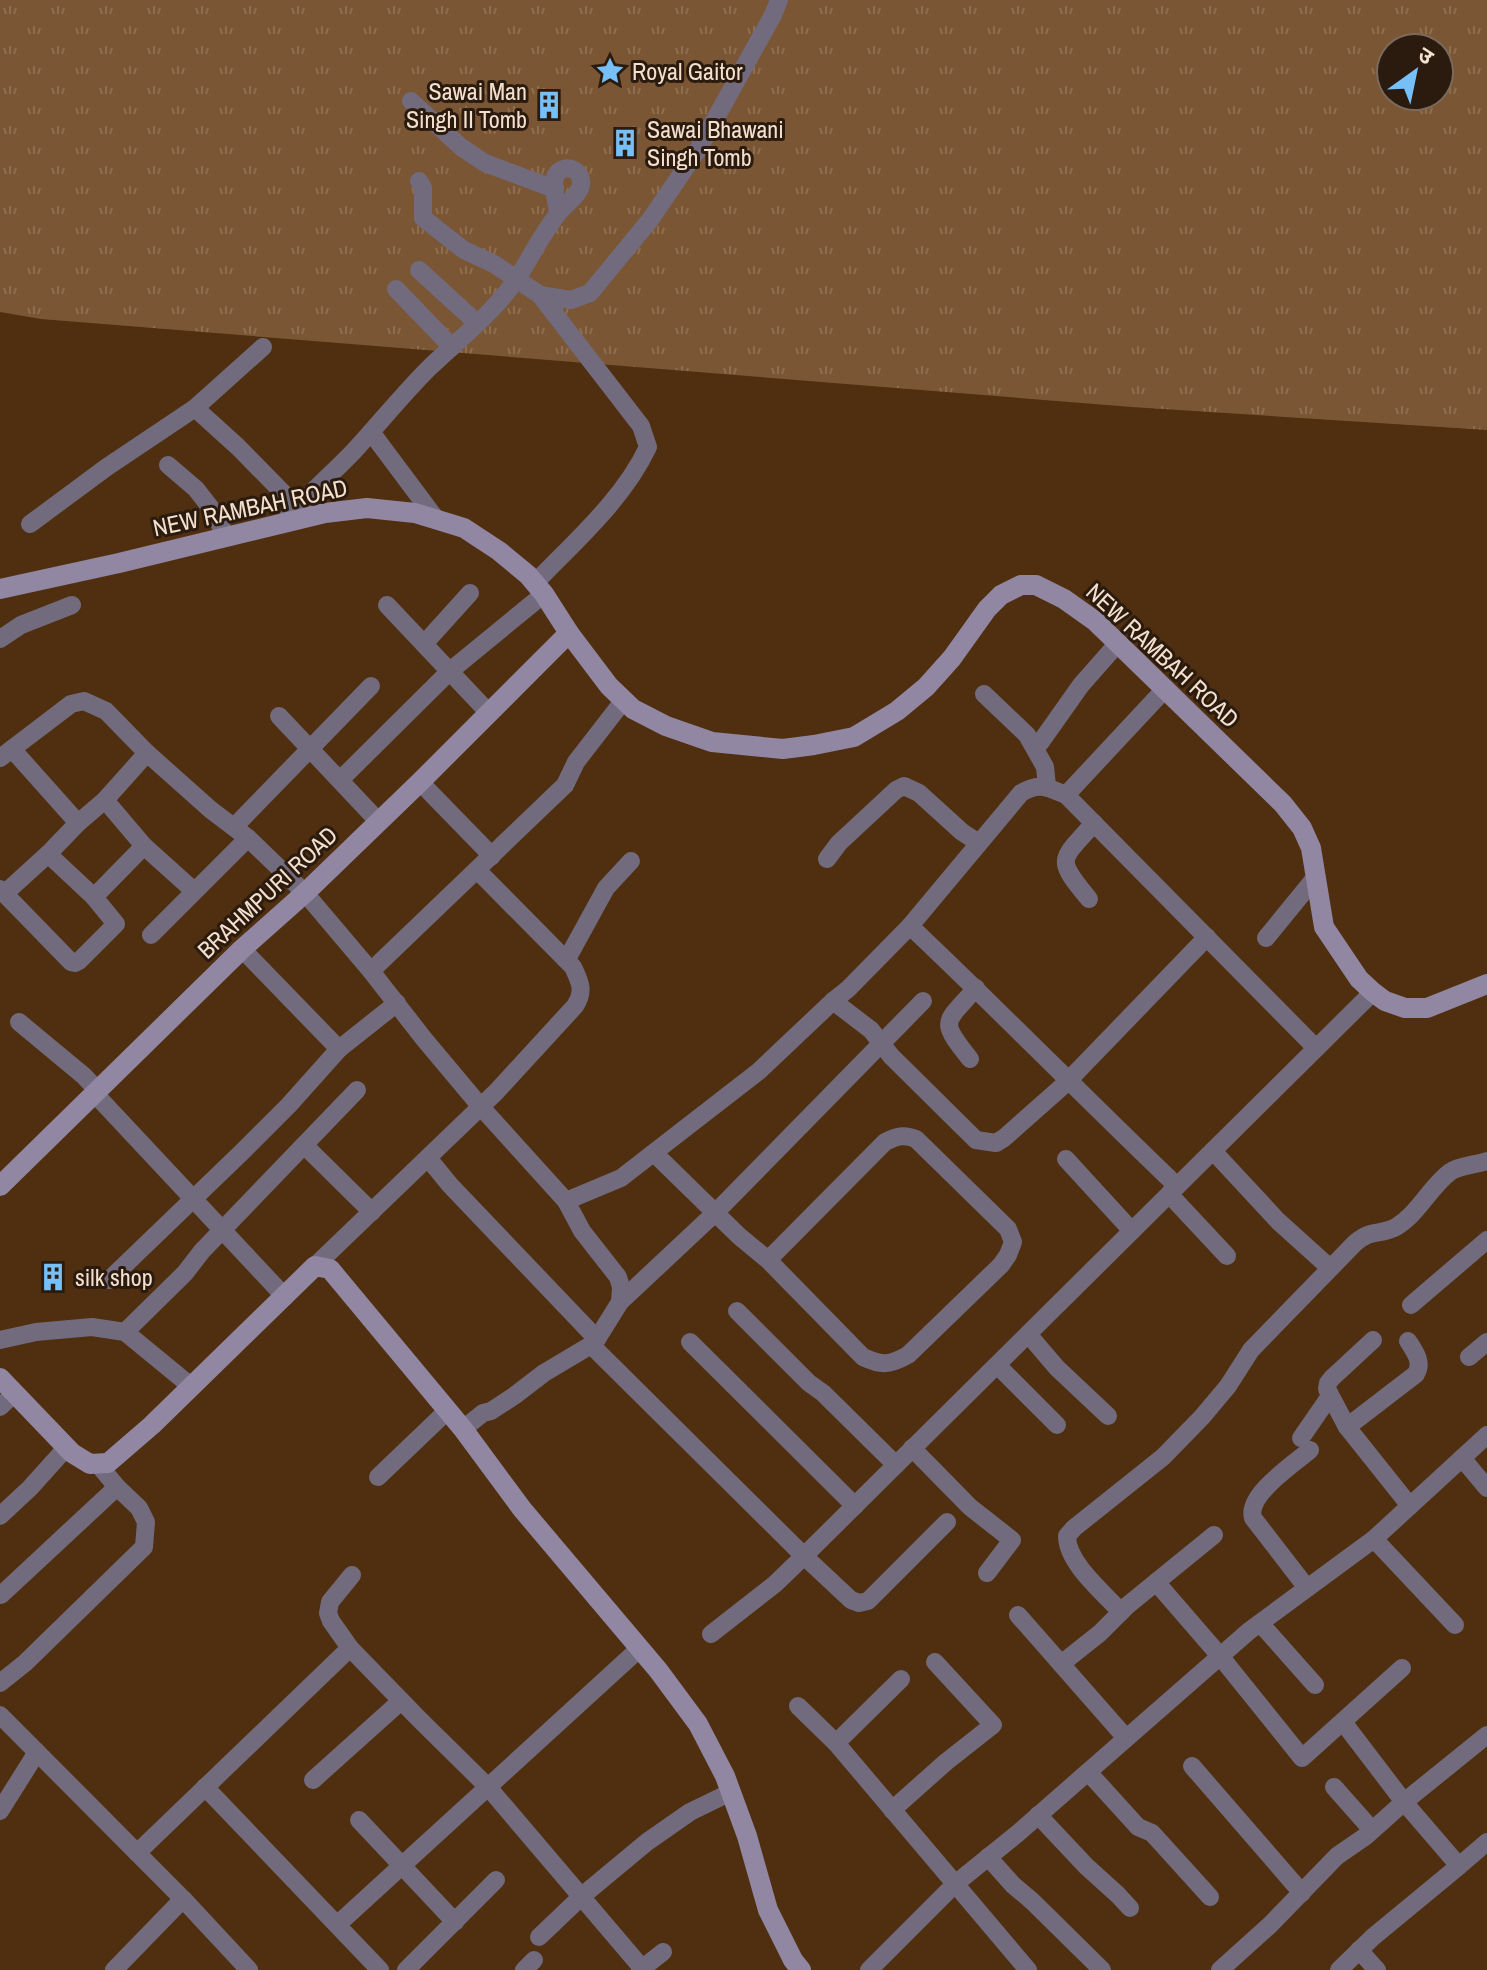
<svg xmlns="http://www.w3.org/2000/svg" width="1487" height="1970" font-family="'Archivo Narrow','Noto Sans Devanagari',sans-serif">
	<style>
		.grass { fill: url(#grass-tufts); fill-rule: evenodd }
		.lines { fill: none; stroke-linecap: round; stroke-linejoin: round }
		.street { stroke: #716b7d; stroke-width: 18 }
		.secondary { stroke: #9187a3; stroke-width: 20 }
		.labels { text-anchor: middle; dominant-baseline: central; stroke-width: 6; stroke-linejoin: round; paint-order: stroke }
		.poi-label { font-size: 24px; fill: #f4e0cf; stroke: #2a1b0e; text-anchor: start }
		.street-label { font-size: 24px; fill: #f4e0cf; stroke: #2a1b0e }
	</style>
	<defs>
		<pattern id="grass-tufts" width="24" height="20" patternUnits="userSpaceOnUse" patternTransform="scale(2)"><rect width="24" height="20" fill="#7b5634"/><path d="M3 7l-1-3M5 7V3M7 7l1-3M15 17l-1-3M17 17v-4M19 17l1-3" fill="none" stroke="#8e6e50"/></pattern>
	</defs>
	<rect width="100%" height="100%" fill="#4f2f10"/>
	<!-- grass -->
	<path class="grass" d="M0,0H1487V430L1132,407L41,319L0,312ZM1391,48H1439V96H1391Z"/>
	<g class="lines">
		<!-- street -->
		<g class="street">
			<path d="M411,101L461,147L485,163L555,189"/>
			<path d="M419,181L423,188V218L464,250L494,264L540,295L571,300L590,293L650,220L699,148L773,15L779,0"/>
			<path d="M419,270L477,323"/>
			<path d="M396,289L452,347"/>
			<path d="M195,408L238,447L297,507"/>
			<path d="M371,432L436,519"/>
			<path d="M168,465L196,489L210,507L227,537"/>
			<path d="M285,521C306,496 331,475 354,451C379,424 402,395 428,369C459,339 494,313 518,277C532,255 544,230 561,210C568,202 583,192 581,181C580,167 561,163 555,177C552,187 557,203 558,213"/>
			<path d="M30,524L107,467L195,408L263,347"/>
			<path d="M535,583C575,541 623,500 648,447L641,426L540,295"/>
			<path d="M387,605L489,713"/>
			<path d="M0,639L21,625L72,605"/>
			<path d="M424,644L470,593"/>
			<path d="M984,694L1027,735L1045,767L1047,786"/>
			<path d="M279,716L379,822"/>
			<path d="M1040,743L1081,685L1118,643"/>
			<path d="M0,758L71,704L84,701L106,711L147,753L211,810L248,838"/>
			<path d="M340,780L450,671L544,594"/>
			<path d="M420,782L492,856"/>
			<path d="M1066,795L1165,689"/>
			<path d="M105,800L147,753"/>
			<path d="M78,823L105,800L144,846"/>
			<path d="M234,827L371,686"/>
			<path d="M827,859L839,843L896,790L904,786L919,793L962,832L979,843"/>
			<path d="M0,889L71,962L75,963L79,961L116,924L94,897L48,854"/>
			<path d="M4,894L48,854L78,823L12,749"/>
			<path d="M94,897L144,846L194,891"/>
			<path d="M1089,899C1054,857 1061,861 1094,823"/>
			<path d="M910,926C1000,1011 1087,1100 1177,1186"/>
			<path d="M151,935L248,838L305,893L371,971L424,1039L481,1107L566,1201L582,1231L618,1277L621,1287L620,1302L597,1339L591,1345L544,1373L514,1396L491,1411L483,1413L463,1429"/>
			<path d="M1266,938L1315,878"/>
			<path d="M242,949L339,1049"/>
			<path d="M567,959L606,888L631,861"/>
			<path d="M371,971L565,785L576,762L624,700"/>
			<path d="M833,1001L871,1030L891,1056L976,1140L996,1143L1004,1138L1065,1084L1207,937"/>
			<path d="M19,1022L84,1076L98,1091"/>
			<path d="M970,1059C938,1019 945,1024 976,988"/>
			<path d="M95,1094L285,1297"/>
			<path d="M304,1145L372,1212"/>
			<path d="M1213,1151L1278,1221L1330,1268"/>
			<path d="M654,1153L739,1236L768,1260L885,1142C897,1136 904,1134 916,1139L1008,1229L1013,1242L1008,1255L1001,1265L908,1355C890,1365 882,1366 863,1357L768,1260"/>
			<path d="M428,1158L450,1185L597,1339"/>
			<path d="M1066,1159L1132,1231"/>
			<path d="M1169,1194L1227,1256"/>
			<path d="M566,1201L621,1178L759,1071L833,1001L848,989L910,926L1021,793C1039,782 1047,787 1066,795L1316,1048"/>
			<path d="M315,1266L496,1092L575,1006C585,991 580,982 573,967L477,870"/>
			<path d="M109,1280L242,1152L289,1105L339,1049L397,1003"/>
			<path d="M620,1302L715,1213L923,1001"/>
			<path d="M1411,1305L1487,1240"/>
			<path d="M737,1311L809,1383L823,1393L896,1465"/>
			<path d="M125,1332L185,1273L202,1251L357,1090"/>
			<path d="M1028,1334L1057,1368L1108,1416"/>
			<path d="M0,1340L36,1332L92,1327L125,1332L192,1387"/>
			<path d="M1373,1340L1332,1378L1328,1383L1327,1389L1347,1427L1410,1506"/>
			<path d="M690,1342L855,1506"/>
			<path d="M591,1345L804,1556L1373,992"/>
			<path d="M1469,1357L1487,1342"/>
			<path d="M997,1365L1057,1425"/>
			<path d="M0,1407L14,1394"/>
			<path d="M1347,1427L1416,1374C1423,1362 1415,1352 1408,1341"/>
			<path d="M1301,1438L1330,1396"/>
			<path d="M912,1448L970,1507L1012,1540L987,1573"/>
			<path d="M1462,1458L1487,1488"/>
			<path d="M378,1477L447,1411"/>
			<path d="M0,1516L30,1488L66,1448"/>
			<path d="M1374,1539L1455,1625"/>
			<path d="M352,1575L330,1602L328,1613L331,1621L350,1648L419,1719L488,1787L642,1968"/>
			<path d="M1156,1582L1220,1656L1302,1758L1402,1668"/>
			<path d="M1307,1588L1253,1518C1246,1495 1294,1464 1310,1450"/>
			<path d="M1,1595L117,1487"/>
			<path d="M1121,1612C1103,1592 1067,1563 1067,1536L1074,1528L1163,1457L1202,1417L1228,1386L1251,1350L1355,1243C1372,1228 1379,1236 1396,1227C1418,1214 1430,1187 1450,1172C1460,1165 1475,1165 1487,1161"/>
			<path d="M1018,1615L1126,1738"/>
			<path d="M1260,1623L1315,1685"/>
			<path d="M711,1634L775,1584L804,1556L851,1600L859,1603L868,1601L947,1522"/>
			<path d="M1061,1664L1100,1633L1128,1605L1214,1535"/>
			<path d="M0,1683L25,1663L144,1547L146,1522L139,1508L117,1487L97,1463"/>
			<path d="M798,1706L836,1743L1028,1970"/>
			<path d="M0,1715L183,1899L249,1970"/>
			<path d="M836,1743L901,1679"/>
			<path d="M1192,1766L1302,1893"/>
			<path d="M1088,1772L1138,1827L1152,1833L1210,1897"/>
			<path d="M313,1780L401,1701"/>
			<path d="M205,1787L380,1970"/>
			<path d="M1334,1787L1372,1830"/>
			<path d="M892,1810L946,1762L993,1725L935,1662"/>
			<path d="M0,1811L37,1752"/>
			<path d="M1038,1815L1086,1866L1118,1895L1130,1908"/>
			<path d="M359,1820L455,1922"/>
			<path d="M137,1853L350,1648"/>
			<path d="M988,1857L1013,1885L1032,1901L1102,1970"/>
			<path d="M1459,1866L1487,1842"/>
			<path d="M337,1925L640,1648"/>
			<path d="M539,1937L582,1896L647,1842L690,1812L731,1792"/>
			<path d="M1359,1950L1377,1970"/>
			<path d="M114,1970L183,1899"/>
			<path d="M406,1970L496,1880"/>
			<path d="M524,1970L534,1960"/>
			<path d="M640,1970L663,1952"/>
			<path d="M869,1970L955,1884L1017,1834L1249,1631L1374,1539L1487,1435"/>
			<path d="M1220,1970L1270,1925L1337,1856L1366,1836L1404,1802L1487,1735"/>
			<path d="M1339,1970L1373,1937L1459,1866L1404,1802L1343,1722"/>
		</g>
		<!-- secondary -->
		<g class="secondary">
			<path d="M0,589L119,563L325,513L367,508L415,513L464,528L499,551L528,575L544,594L569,633L609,686L633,709L666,726L712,742L783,749L814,745L854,737L897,711L926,687L952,658L987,609L1001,595L1021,585H1036L1064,599L1095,621L1283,804L1302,828L1311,848L1324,927L1359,979L1373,992L1385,1001L1405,1008H1427L1487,984"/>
			<path d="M0,1186L242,949L305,893L420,782L569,633"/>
			<path d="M0,1378L72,1453L90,1464L108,1463L152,1425L315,1266L330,1269L463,1429L522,1509L658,1670L698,1724L725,1776L747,1836L768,1910L793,1960L801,1970"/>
		</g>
	</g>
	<!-- icons -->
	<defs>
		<symbol id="sight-bare" viewBox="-9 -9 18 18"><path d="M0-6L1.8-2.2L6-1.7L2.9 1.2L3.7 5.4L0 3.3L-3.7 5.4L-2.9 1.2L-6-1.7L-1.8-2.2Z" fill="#76c0f7" stroke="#2a1b0e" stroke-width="2.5" paint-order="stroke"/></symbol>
		<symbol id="building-bare" viewBox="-9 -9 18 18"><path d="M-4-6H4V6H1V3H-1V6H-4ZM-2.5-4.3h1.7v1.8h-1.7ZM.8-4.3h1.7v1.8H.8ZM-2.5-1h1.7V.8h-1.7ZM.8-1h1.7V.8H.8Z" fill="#76c0f7" stroke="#2a1b0e" stroke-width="2.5" paint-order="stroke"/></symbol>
	</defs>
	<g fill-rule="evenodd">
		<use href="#sight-bare" x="590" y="51" width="40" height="40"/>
		<use href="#building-bare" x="529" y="85" width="40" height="40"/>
		<use href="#building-bare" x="605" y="123" width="40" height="40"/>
		<use href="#building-bare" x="33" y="1257" width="40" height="40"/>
	</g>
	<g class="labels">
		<!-- poi labels -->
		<g class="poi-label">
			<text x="632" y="71">Royal Gaitor</text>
			<text x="527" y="91" text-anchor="end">Sawai Man<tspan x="527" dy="28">Singh II Tomb</tspan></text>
			<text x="647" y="129">Sawai Bhawani<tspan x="647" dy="28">Singh Tomb</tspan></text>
			<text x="75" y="1277">silk shop</text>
		</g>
		<!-- street labels -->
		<g class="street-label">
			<text transform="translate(250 507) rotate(-12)">NEW RAMBAH ROAD</text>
			<text transform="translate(1163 655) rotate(43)">NEW RAMBAH ROAD</text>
			<text transform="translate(267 892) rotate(-43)">BRAHMPURI ROAD</text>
		</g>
	</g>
	<!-- north arrow -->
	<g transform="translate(1415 72) rotate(33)"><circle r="38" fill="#2a1b0e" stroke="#7b6a5b" stroke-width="2"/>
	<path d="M0-6L14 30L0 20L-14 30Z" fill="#76c0f7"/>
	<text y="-12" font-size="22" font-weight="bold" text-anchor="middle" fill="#f4e0cf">उ</text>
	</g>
</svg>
